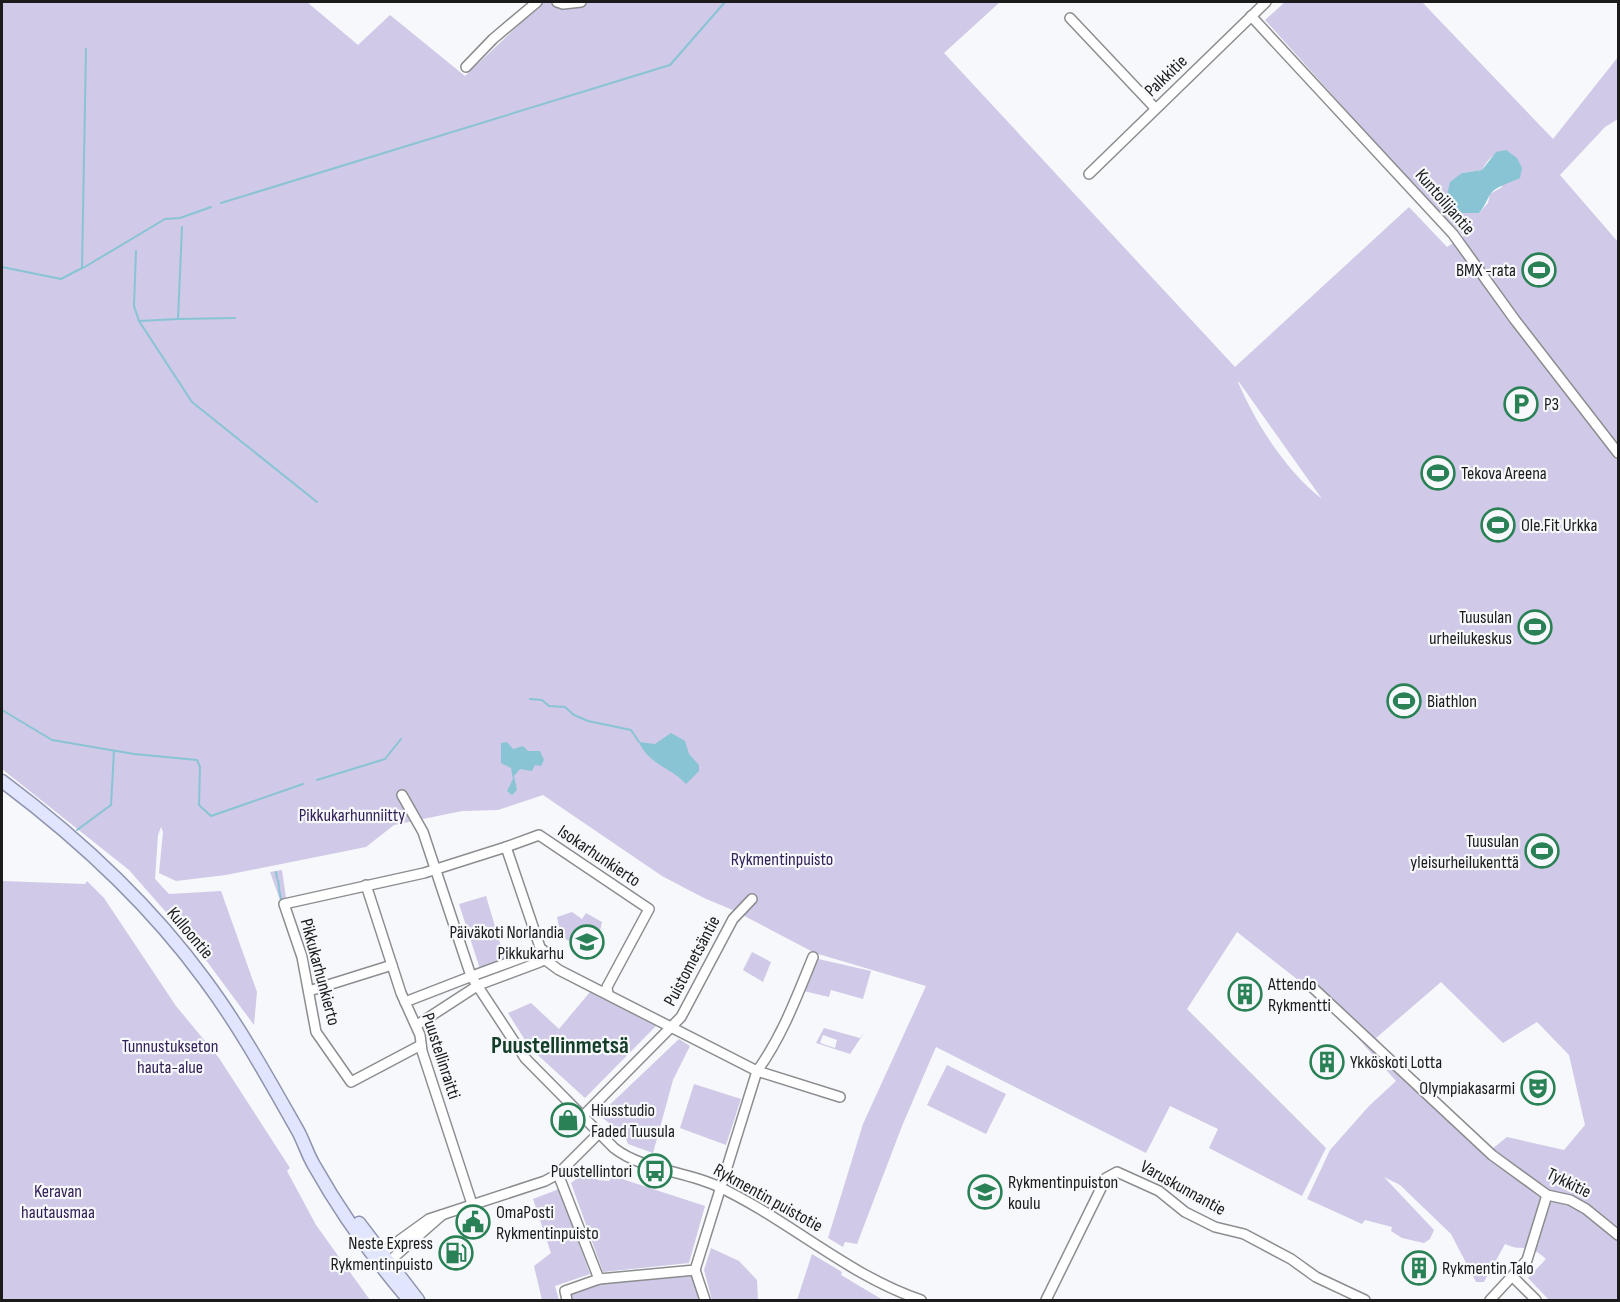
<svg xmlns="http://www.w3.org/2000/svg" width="1620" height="1302" font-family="'Sofia Sans Condensed',sans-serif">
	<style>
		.green { fill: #d0c9e7; fill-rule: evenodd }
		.water { fill: #89c4d5 }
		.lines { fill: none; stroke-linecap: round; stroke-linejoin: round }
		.stream { stroke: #89c4d5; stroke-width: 2 }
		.minor-casing { stroke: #8b8d8f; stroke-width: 12 }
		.major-casing { stroke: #8f94ae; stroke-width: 15 }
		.minor { stroke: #fff; stroke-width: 9 }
		.major { stroke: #e1e6fe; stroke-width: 12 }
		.labels { text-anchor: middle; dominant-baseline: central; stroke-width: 4.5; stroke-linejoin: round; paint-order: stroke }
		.street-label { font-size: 18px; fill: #1b1b1c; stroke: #f6f8fb }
		.poi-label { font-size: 18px; fill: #1b1b1c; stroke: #f6f8fb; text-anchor: start }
		.park-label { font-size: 18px; fill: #342158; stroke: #f6f8fb }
		.district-label { font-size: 24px; font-weight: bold; fill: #153e29; stroke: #f6f8fb }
	</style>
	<rect width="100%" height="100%" fill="#f6f8fb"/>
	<!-- green -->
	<g class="green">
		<path d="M2,2H307L358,45L390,15L465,76L543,2H1000L944,53L1235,367L1409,207L1447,247L1464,236L1425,198L1265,20L1285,2H1422L1553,139L1618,57V119L1605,127L1560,175L1618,242V1300H1549L1528,1278L1546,1259C1526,1241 1524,1253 1505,1244L1484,1282H1476L1451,1234L1400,1185L1384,1177L1434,1230L1430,1239L1424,1243L1402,1238L1391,1231L1392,1227L1365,1220L1362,1224L1307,1199L1330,1150L1369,1106L1396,1081L1325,1001L1237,932L1187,1009L1326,1148L1302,1196L1209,1148L1218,1129L1170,1106L1146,1153L936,1047L902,1126L857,1244L845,1242L843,1247L828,1238L863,1124L926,986L815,953L735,911L704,898L662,876L543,795L498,810L462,811L394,825L366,847L226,875L176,881L159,873L163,832L161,827L158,835L155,879L169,894L221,891L257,992L254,1025L194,944L129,870L2,769ZM1506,150L1502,187L1490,194L1488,203L1479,213H1460L1462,173L1482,170C1488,159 1493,153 1506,150ZM1238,382H1239L1322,499C1286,471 1256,424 1238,382ZM1441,982L1503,1043L1537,1022L1569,1055L1585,1125L1564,1150L1507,1137L1487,1153L1376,1038Z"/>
		<path d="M282,870L286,898L280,900L270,872Z"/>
		<path d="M2,881L85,884L87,881L104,898L176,1006L219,1058L290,1168L287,1171L316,1225L370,1300H2Z"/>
		<path d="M486,896L505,960L480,969L459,904Z"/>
		<path d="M572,912L582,919L586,913L602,922L597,946L586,949L561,937L557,917Z"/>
		<path d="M752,952L771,962L763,982L743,970Z"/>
		<path d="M814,958L871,971L863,999L831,990L829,997L804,991Z"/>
		<path d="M590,992L656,1026L585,1098L530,1048L508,1013L531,1003L559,1029Z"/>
		<path d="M824,1028L860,1038L864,1033L850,1054L816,1043ZM823,1035L837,1040L835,1048L820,1043Z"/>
		<path d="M679,1039L690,1046L673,1080L653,1153L628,1144L625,1136L599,1115Z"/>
		<path d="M947,1065L1006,1094L986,1134L927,1105Z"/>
		<path d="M694,1084L741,1099L726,1145L680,1128Z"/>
		<path d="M589,1169L598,1180L609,1181L613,1176L705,1206L689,1263L603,1272L571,1183Z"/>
		<path d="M559,1189L590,1274L555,1286L559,1300H542L534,1266L551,1253L533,1199Z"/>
		<path d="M711,1248L739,1261L757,1280L758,1300H712L704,1270Z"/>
		<path d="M812,1254L842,1272L841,1275L883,1300H797Z"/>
		<path d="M692,1275L701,1300H572L570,1292L600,1282Z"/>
	</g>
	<!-- water -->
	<g class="water">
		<path d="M1506,150L1517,158L1522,168L1520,178C1512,182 1498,186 1492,192C1487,198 1486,205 1479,213H1460L1447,196L1450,182L1462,173L1482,170L1496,152Z"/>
		<path d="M671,733L685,741L689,754L699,765V771L686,784C672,768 648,764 639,742L655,744Z"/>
		<path d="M507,742L513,749L523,746L528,751H540L544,760L541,766L535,765L532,771L520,769L514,776L517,790L512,795L507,791L513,779L511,768L501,763V743Z"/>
	</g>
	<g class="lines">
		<!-- stream -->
		<g class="stream">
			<path d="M221,203L670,65L725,2"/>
			<path d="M182,227L178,319L235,318"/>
			<path d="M136,251L134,306L139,321L192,402L317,502"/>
			<path d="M2,267L61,279L82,268L86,49"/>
			<path d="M83,268L165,219L180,218L211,207"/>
			<path d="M139,321L178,319"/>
			<path d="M530,699L542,700L549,706L565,707L574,715L588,721L631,730L639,742"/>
			<path d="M2,710L52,740L134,754L197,760L200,767L199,805L211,816L303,784"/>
			<path d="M317,780L385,759L401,739"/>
			<path d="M77,830L111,805L114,751"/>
			<path d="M276,872L277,878"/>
			<path d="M278,880L279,887"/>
			<path d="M279,889L281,899"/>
		</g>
		<defs>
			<g id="minor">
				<path d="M557,2L563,4L581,2"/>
				<path d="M1251,16L1453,234L1515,320L1618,453"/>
				<path d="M1070,18L1155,108"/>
				<path d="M466,67L493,39L537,2"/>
				<path d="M1089,174L1266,2"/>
				<path d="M402,795L423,832L471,976L525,1058L614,1148C642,1170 685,1171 717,1186C788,1219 847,1275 921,1300"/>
				<path d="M366,885L401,993L420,1035L422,1051L472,1204"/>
				<path d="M813,957C797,996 782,1037 757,1071L840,1097"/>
				<path d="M475,975L543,950"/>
				<path d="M481,984L540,962L551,955"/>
				<path d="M1311,986L1492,1155L1547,1195L1570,1200L1586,1209L1618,1235"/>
				<path d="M309,991L392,965"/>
				<path d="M405,1002L467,978"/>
				<path d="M417,1025L474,988"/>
				<path d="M421,1045L351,1082L316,1032L302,957L284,904L424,873L506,847"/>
				<path d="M584,1115L681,1017L733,919L752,899"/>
				<path d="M558,1174L599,1279"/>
				<path d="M379,1255L429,1219L545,1181L558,1174L599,1133"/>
				<path d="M385,1265L442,1215"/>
				<path d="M695,1270L705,1300"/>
				<path d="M1513,1277L1536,1300"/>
				<path d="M567,1300L565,1291L599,1279L695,1270L757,1071L559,970L544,959L506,847L539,835L649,909L607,987L608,994"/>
				<path d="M1046,1300L1106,1178L1117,1172L1159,1191L1185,1212L1215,1227L1244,1234L1291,1259L1316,1277L1365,1300"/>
				<path d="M1490,1300L1527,1260L1547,1195"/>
			</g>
			<g id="major">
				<path d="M2,781C78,838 149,903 205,980C240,1027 269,1080 298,1131C304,1142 308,1156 315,1167C342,1215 374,1259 409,1300"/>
				<path d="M359,1223L418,1300"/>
			</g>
		</defs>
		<!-- minor casing -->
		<use href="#minor" class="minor-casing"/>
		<!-- major casing -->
		<use href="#major" class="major-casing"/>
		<!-- minor -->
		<use href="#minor" class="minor"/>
		<!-- major -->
		<use href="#major" class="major"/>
	</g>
	<!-- icons -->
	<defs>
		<symbol id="stadium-ring" viewBox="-11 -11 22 22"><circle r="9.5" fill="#f6f8fb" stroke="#298155" stroke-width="1.5"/><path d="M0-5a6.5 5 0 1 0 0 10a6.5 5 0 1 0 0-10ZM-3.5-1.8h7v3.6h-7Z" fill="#298155"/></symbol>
		<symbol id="parking-ring" viewBox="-11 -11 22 22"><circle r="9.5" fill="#f6f8fb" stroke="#298155" stroke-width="1.5"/><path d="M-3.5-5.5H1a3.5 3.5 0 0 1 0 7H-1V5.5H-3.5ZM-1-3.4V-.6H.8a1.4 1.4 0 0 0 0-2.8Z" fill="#298155"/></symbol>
		<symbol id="school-ring" viewBox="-11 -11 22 22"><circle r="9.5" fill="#f6f8fb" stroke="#298155" stroke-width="1.5"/><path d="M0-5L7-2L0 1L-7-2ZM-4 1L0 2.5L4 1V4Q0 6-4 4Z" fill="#298155"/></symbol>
		<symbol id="building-ring" viewBox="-11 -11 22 22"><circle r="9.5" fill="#f6f8fb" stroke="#298155" stroke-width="1.5"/><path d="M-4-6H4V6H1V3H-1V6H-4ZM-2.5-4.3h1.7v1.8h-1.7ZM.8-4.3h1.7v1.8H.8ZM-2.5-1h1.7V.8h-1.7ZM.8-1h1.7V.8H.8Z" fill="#298155"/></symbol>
		<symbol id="theatre-ring" viewBox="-11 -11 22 22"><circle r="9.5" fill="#f6f8fb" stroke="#298155" stroke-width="1.5"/><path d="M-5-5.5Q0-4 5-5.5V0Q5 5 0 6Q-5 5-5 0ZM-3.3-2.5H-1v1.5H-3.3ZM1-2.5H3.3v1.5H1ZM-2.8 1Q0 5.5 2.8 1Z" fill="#298155"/></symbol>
		<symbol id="shop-ring" viewBox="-11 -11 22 22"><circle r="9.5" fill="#f6f8fb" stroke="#298155" stroke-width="1.5"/><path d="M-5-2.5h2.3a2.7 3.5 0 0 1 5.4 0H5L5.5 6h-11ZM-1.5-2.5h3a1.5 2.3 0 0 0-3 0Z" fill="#298155"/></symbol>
		<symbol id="bus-ring" viewBox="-11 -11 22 22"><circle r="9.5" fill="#f6f8fb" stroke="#298155" stroke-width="1.5"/><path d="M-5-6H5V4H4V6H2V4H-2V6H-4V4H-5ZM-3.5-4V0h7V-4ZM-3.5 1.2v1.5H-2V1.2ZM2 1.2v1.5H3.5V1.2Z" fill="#298155"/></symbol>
		<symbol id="civic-ring" viewBox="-11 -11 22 22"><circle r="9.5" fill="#f6f8fb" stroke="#298155" stroke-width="1.5"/><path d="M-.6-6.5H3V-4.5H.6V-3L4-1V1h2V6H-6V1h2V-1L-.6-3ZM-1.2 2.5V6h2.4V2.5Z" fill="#298155"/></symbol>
		<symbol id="fuel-ring" viewBox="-11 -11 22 22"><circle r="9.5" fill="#f6f8fb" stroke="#298155" stroke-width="1.5"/><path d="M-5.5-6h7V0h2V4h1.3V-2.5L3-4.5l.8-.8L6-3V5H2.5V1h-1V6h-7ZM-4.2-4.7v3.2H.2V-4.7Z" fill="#298155"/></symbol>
	</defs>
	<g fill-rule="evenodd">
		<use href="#stadium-ring" x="1520" y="251" width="38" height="38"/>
		<use href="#parking-ring" x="1502" y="385" width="38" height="38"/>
		<use href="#stadium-ring" x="1419" y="454" width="38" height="38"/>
		<use href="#stadium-ring" x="1479" y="506" width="38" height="38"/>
		<use href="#stadium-ring" x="1516" y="608" width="38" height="38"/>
		<use href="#stadium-ring" x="1385" y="682" width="38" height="38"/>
		<use href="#stadium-ring" x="1523" y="832" width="38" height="38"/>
		<use href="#school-ring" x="568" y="923" width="38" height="38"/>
		<use href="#building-ring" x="1226" y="975" width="38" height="38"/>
		<use href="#building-ring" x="1308" y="1043" width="38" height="38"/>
		<use href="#theatre-ring" x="1519" y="1069" width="38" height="38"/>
		<use href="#shop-ring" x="549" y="1101" width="38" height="38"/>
		<use href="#bus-ring" x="636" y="1152" width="38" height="38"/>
		<use href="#school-ring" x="966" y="1173" width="38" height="38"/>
		<use href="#civic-ring" x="454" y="1203" width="38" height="38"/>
		<use href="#fuel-ring" x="437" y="1234" width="38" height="38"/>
		<use href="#building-ring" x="1400" y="1249" width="38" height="38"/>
	</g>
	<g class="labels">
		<!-- street labels -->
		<g class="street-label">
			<text transform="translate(1166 76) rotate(-44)">Palkkitie</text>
			<text transform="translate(1445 202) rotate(49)">Kuntoilijantie</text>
			<text transform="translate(599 856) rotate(34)">Isokarhunkierto</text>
			<text transform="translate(190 933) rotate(50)">Kulloontie</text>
			<text transform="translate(692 961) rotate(-62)">Puistometsäntie</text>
			<text transform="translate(320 972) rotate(75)">Pikkukarhunkierto</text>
			<text transform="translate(441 1056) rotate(72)">Puustellinraitti</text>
			<text transform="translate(1569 1183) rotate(26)">Tykkitie</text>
			<text transform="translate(1183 1188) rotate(29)">Varuskunnantie</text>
			<text transform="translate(768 1198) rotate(29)">Rykmentin puistotie</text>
		</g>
		<!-- poi labels -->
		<g class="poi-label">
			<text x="1516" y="270" text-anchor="end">BMX -rata</text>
			<text x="1544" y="404">P3</text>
			<text x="1461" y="473">Tekova Areena</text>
			<text x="1521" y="525">Ole.Fit Urkka</text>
			<text x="1512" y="617" text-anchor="end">Tuusulan<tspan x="1512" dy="21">urheilukeskus</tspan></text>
			<text x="1427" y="701">Biathlon</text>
			<text x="1519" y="841" text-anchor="end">Tuusulan<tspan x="1519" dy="21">yleisurheilukenttä</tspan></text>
			<text x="564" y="932" text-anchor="end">Päiväkoti Norlandia<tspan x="564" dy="21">Pikkukarhu</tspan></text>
			<text x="1268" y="984">Attendo<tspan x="1268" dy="21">Rykmentti</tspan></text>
			<text x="1350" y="1062">Ykköskoti Lotta</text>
			<text x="1515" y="1088" text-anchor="end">Olympiakasarmi</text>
			<text x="591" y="1110">Hiusstudio<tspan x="591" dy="21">Faded Tuusula</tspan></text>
			<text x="632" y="1171" text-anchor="end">Puustellintori</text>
			<text x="1008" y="1182">Rykmentinpuiston<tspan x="1008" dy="21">koulu</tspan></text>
			<text x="496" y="1212">OmaPosti<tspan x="496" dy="21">Rykmentinpuisto</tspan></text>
			<text x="433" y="1243" text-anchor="end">Neste Express<tspan x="433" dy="21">Rykmentinpuisto</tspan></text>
			<text x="1442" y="1268">Rykmentin Talo</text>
		</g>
		<!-- park labels -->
		<g class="park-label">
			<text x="352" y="815">Pikkukarhunniitty</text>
			<text x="782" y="859">Rykmentinpuisto</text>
			<text x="170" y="1046">Tunnustukseton<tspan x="170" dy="21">hauta-alue</tspan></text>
			<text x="58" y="1191">Keravan<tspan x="58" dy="21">hautausmaa</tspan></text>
		</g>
		<!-- district labels -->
		<g class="district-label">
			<text x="560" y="1045">Puustellinmetsä</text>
		</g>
	</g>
	<!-- border -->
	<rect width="1620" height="1302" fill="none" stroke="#1b1b1c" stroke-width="6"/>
</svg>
